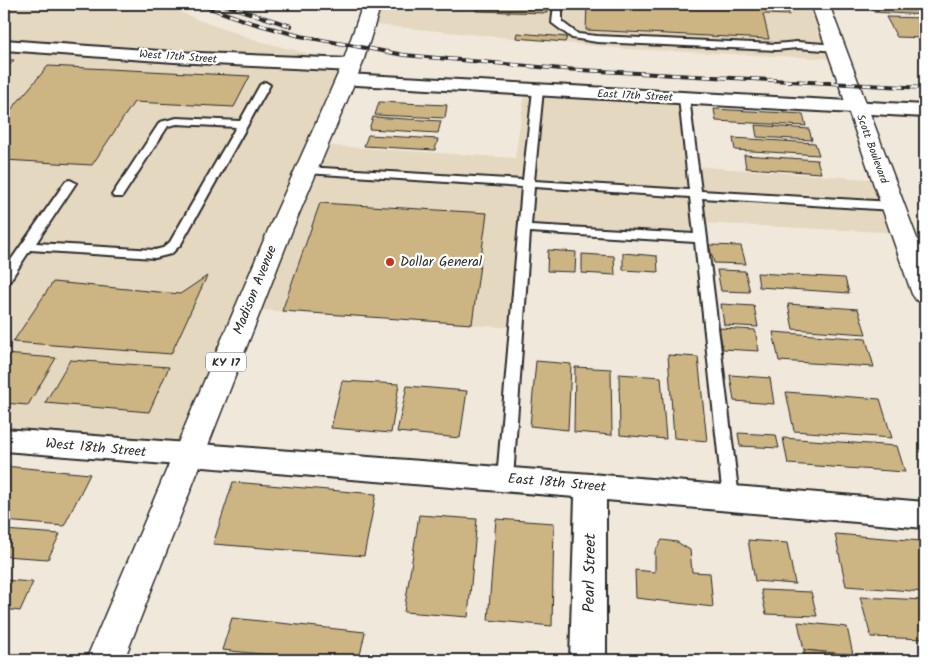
<svg xmlns="http://www.w3.org/2000/svg" width="929" height="664" font-family="Kalam,sans-serif">
	<style>
		.built { fill: #e5d8c0 }
		.building { fill: #ccb483; stroke: #2b2b2b }
		.lines { fill: none; stroke-linecap: round; stroke-linejoin: round }
		.lane-casing { stroke: #2b2b2b; stroke-width: 4 }
		.street-casing { stroke: #2b2b2b; stroke-width: 4 }
		.secondary-casing { stroke: #2b2b2b; stroke-width: 3 }
		.primary-casing { stroke: #2b2b2b; stroke-width: 3 }
		.lane { fill: #fff; fill-rule: evenodd }
		.street { fill: #fff; fill-rule: evenodd }
		.secondary { fill: #fff; fill-rule: evenodd }
		.primary { fill: #fff; fill-rule: evenodd }
		.rail-casing { stroke: #2b2b2b; stroke-width: 4 }
		.rail { stroke: #fff; stroke-width: 2.5; stroke-dasharray: 8; stroke-linecap: butt }
		.poi-dot { fill: #c8321e; stroke: #fff; stroke-width: 2 }
		.labels { text-anchor: middle; dominant-baseline: central; stroke-width: 4.5; stroke-linejoin: round; paint-order: stroke }
		.far-street-label { font-size: 11px; fill: #2b2b2b; stroke: #fff }
		.shield { fill: #fff; stroke: #6b6b6b; stroke-width: 1 }
		.shield-label { font-size: 12px; font-weight: bold; fill: #2b2b2b }
		.poi-label { font-size: 14px; fill: #2b2b2b; stroke: #fff; text-anchor: start }
		.street-label { font-size: 14px; fill: #2b2b2b; stroke: #fff }
		.near-street-label { font-size: 16px; fill: #2b2b2b; stroke: #fff }
	</style>
	<rect width="100%" height="100%" fill="#f0e8da"/>
	<filter id="ink" filterUnits="userSpaceOnUse"><feTurbulence type="fractalNoise" baseFrequency=".02" numOctaves="2"/><feDisplacementMap in="SourceGraphic" scale="10" xChannelSelector="R" yChannelSelector="G"/><feConvolveMatrix kernelMatrix="1 2 1 2 8 2 1 2 1" color-interpolation-filters="sRGB"/></filter>
	<g filter="url(#ink)">
		<!-- built -->
		<g class="built">
			<path d="M4,4H162L201,21L259,41L352,65L317,145L515,158L525,90L684,98L692,166L883,180L903,233L699,223L700,238L525,228L517,328L248,309L188,456L4,440Z"/>
			<path d="M265,4H820L841,59L627,49L365,24L369,11Z"/>
		</g>
		<!-- building -->
		<g class="building">
			<path d="M477,4H547V13L476,11Z"/>
			<path d="M587,4H786L789,15L763,14L769,39L586,30Z"/>
			<path d="M870,4H925V15L874,12Z"/>
			<path d="M886,17L925,18V38L897,37Z"/>
			<path d="M517,33L567,37L565,42L516,38Z"/>
			<path d="M4,60H14L4,72Z"/>
			<path d="M48,66L250,76L234,107L134,102L92,165L4,160V118Z"/>
			<path d="M379,102L447,105L445,118L375,115Z"/>
			<path d="M714,109L803,114L806,126L716,121Z"/>
			<path d="M373,117L441,121L438,133L369,129Z"/>
			<path d="M755,125L809,129L812,140L757,137Z"/>
			<path d="M368,135L438,139L435,150L364,146Z"/>
			<path d="M733,138L815,143L819,155L735,150Z"/>
			<path d="M744,155L817,160L821,173L746,168Z"/>
			<path d="M320,203L487,213L472,324L282,311Z"/>
			<path d="M709,245L741,246L746,264L714,263Z"/>
			<path d="M548,250L576,252L575,272L547,271Z"/>
			<path d="M623,253L657,256L658,272L623,270Z"/>
			<path d="M582,254L614,256L615,275L582,273Z"/>
			<path d="M717,270L745,271L750,292L721,291Z"/>
			<path d="M757,273L845,278L849,293L759,287Z"/>
			<path d="M207,276L171,354L13,342L53,282L180,294Z"/>
			<path d="M721,304L754,306L758,327L724,325Z"/>
			<path d="M788,304L858,309L866,334L793,329Z"/>
			<path d="M719,328L755,330L759,351L723,349Z"/>
			<path d="M773,332L866,339L874,367L779,361Z"/>
			<path d="M4,354L56,358L28,405L4,403Z"/>
			<path d="M668,355L698,357L707,441L674,438Z"/>
			<path d="M70,360L169,367L149,412L45,403Z"/>
			<path d="M536,361L571,364L568,430L530,426Z"/>
			<path d="M575,367L611,369L612,435L574,432Z"/>
			<path d="M619,374L661,377L666,439L620,435Z"/>
			<path d="M730,375L770,378L774,404L734,401Z"/>
			<path d="M342,381L399,384L391,433L331,428Z"/>
			<path d="M407,386L467,391L460,438L397,432Z"/>
			<path d="M786,392L880,399L892,438L794,431Z"/>
			<path d="M738,433L776,435L779,448L740,446Z"/>
			<path d="M783,438L897,446L905,472L788,464Z"/>
			<path d="M4,466L90,474L64,526L4,521Z"/>
			<path d="M233,482L376,494L364,556L213,544Z"/>
			<path d="M419,515L477,519L468,617L404,612Z"/>
			<path d="M496,519L554,523L552,626L488,620Z"/>
			<path d="M4,530L60,534L48,559L4,556Z"/>
			<path d="M835,534L922,541L925,552V592L846,586Z"/>
			<path d="M662,540L677,542L690,550L692,572L710,573L713,607L636,598L635,570L655,572V551Z"/>
			<path d="M748,540L787,543L795,584L755,581Z"/>
			<path d="M4,580L33,582L20,611L4,609Z"/>
			<path d="M761,590L811,592L817,616L766,614Z"/>
			<path d="M860,597L925,600V639L871,637Z"/>
			<path d="M232,618L365,632L359,660H317L222,650Z"/>
			<path d="M798,622L847,627L853,655L804,650Z"/>
			<path d="M804,650L853,655L855,660H805Z"/>
		</g>
		<g class="lines">
			<defs>
				<g id="lane">
					<path d="M554,4H562V22L578,34L597,36L776,44L797,42L837,45L842,48L837,51L797,48L776,50L597,42L572,38L552,23Z"/>
					<path d="M265,82L270,85L181,244L171,254L155,258L30,250L9,282L4,283V270L66,181L70,180L76,183L36,243L155,250L163,248L170,242L236,127L177,124L168,126L122,197H114L112,195L160,122L177,118L240,121L260,85Z"/>
					<path d="M538,87L543,90L534,181L689,190L679,98L684,95L689,98L701,191L893,202L899,206L893,210L702,198L739,498L737,503L731,505L725,503L723,498L695,242L530,232L513,479L511,484L505,485L499,484L497,479L522,187L306,173L300,170L306,167L523,180L533,90ZM534,187L690,197L694,234L531,225Z"/>
				</g>
				<g id="street">
					<path d="M4,40L174,52L352,59L359,61L361,65L359,69L352,71L174,62L4,50Z"/>
					<path d="M346,74L925,105V117L339,84L337,80L339,76Z"/>
					<path d="M4,429L591,474L925,502V528L606,500V660H570L575,497L4,451Z"/>
				</g>
				<path id="secondary" d="M811,4H829L925,260V303L916,300L912,294Z"/>
				<path id="primary" d="M363,4H381L362,65L293,228L124,660H86L269,228L342,65Z"/>
			</defs>
			<!-- lane casing -->
			<use href="#lane" class="lane-casing"/>
			<!-- street casing -->
			<use href="#street" class="street-casing"/>
			<!-- secondary casing -->
			<use href="#secondary" class="secondary-casing"/>
			<!-- primary casing -->
			<use href="#primary" class="primary-casing"/>
			<!-- lane -->
			<use href="#lane" class="lane"/>
			<!-- street -->
			<use href="#street" class="street"/>
			<!-- secondary -->
			<use href="#secondary" class="secondary"/>
			<!-- primary -->
			<use href="#primary" class="primary"/>
			<defs>
				<g id="rail">
					<path d="M199,4L249,22L300,36L404,55L562,69L925,88"/>
					<path d="M221,4L291,26"/>
				</g>
			</defs>
			<!-- rail casing -->
			<use href="#rail" class="rail-casing"/>
			<!-- rail -->
			<use href="#rail" class="rail"/>
		</g>
	</g>
	<!-- markers -->
	<circle class="poi-dot" cx="390" cy="262" r="5"/>
	<g class="labels">
		<!-- far-street labels -->
		<g class="far-street-label">
			<text transform="translate(178 57) rotate(4)">West 17th Street</text>
			<text transform="translate(635 96) rotate(3)">East 17th Street</text>
			<text transform="translate(872 149) rotate(70)">Scott Boulevard</text>
		</g>
		<!-- shield labels -->
		<rect class="shield" x="206" y="352.5" width="40" height="19" rx="4"/>
		<g class="shield-label">
			<text x="226" y="362">KY 17</text>
		</g>
		<!-- poi labels -->
		<g class="poi-label">
			<text x="400" y="262">Dollar General</text>
		</g>
		<!-- street labels -->
		<g class="street-label">
			<text transform="translate(255 290) rotate(-68)">Madison Avenue</text>
			<text transform="translate(96 448) rotate(5)">West 18th Street</text>
			<text transform="translate(557 483) rotate(5)">East 18th Street</text>
		</g>
		<!-- near-street labels -->
		<g class="near-street-label">
			<text transform="translate(590 573) rotate(-89)">Pearl Street</text>
		</g>
	</g>
	<!-- margin -->
	<rect width="929" height="664" fill="none" stroke="#fff" stroke-width="20"/>
	<rect x="10" y="10" width="909" height="644" fill="none" stroke="#2b2b2b" stroke-width="2" filter="url(#ink)"/>
</svg>
